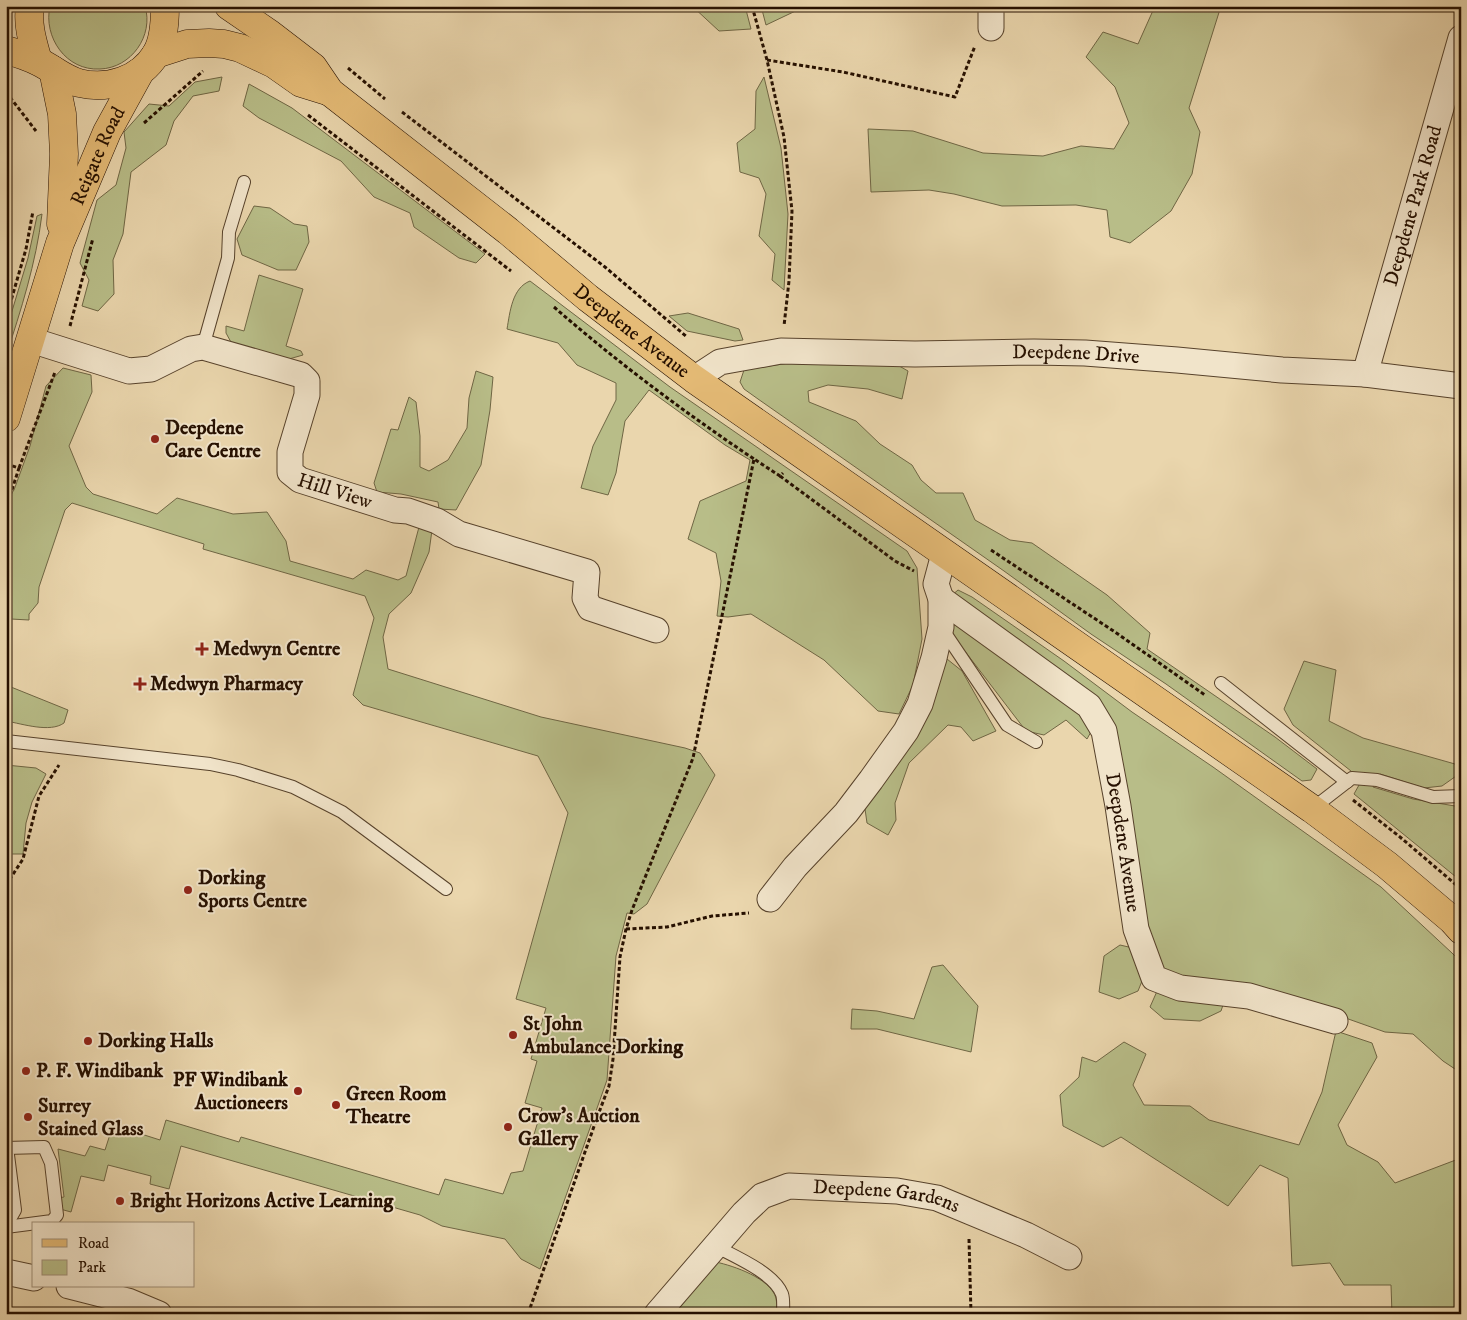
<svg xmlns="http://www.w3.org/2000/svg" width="1467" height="1320" font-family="'IM FELL DW Pica',serif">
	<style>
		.green { fill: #b8bd88; stroke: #6f6644 }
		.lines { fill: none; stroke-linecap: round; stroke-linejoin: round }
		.lane-casing { stroke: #57422b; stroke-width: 14 }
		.street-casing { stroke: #57422b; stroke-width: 27 }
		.primary-casing { stroke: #261000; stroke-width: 29 }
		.highway-casing { stroke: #261000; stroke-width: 29 }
		.path { stroke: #261000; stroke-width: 3; stroke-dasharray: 4 2.5; stroke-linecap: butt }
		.lane { stroke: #f1e4ca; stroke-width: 12 }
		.street { stroke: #f1e4ca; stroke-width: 25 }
		.primary { stroke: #e5bb76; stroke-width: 28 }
		.highway { stroke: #e5bb76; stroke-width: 28 }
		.poi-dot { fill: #8f2418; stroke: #f1e4ca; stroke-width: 2 }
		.labels { text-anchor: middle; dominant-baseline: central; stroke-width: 4; stroke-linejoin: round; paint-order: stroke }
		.street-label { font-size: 20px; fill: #261000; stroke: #f1e4ca }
		.poi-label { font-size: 20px; font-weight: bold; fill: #261000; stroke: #f1e4ca; text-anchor: start }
	</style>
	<rect width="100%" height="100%" fill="#ead6ad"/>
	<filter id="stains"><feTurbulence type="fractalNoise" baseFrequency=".004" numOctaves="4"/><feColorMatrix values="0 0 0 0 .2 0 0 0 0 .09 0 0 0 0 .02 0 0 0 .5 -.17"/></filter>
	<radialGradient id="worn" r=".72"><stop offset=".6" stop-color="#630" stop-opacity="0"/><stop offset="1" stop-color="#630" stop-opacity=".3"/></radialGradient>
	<!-- green -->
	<g class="green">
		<path d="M50,6H145C154,36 131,68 100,69C66,71 43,37 50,6Z"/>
		<path d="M692,6H745L751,29L719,31Z"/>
		<path d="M761,6H806L766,25Z"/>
		<path d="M1155,6H1221L1189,108L1200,132L1192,174L1171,211L1130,243L1110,237L1107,210L1076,205L1002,206L954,194L929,190L871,192L868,129L913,131L983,153L1043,156L1081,146L1114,149L1129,123L1115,87L1086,57L1103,32L1138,44Z"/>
		<path d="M222,77L219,91L193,96L174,121L166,145L131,172L123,234L113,260L114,294L98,311L82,306L89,280L80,263L97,200L116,185L126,148L124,132L149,104L169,106L195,82Z"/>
		<path d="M764,77L781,148L788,214L784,290L772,280L775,254L759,236L766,194L759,178L740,172L737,143L755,129L756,91Z"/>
		<path d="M249,84L292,108L485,254L476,263L459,258L414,227L410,213L374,197L341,161L259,118L243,106Z"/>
		<path d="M254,206L270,208L294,224L307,226L309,242L296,270H278L242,255L237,239Z"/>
		<path d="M42,214C36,263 21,310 6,356V331L28,258L37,216Z"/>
		<path d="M259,275L303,289L286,346L301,351L303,355L289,359L232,344L226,333V326L244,331Z"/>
		<path d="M530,281L670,387L907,551L917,568L922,639L913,685L899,714L878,711L824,660L751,614L728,617L717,616L721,581L716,553L688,539L700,501L746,481L750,460L725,445L649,390L625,421L616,473L608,495L581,488L593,446L616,400V383L577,365L558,343L507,329C510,312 512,288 530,281Z"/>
		<path d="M688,313L739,329L743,340L735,341L687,331L669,316Z"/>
		<path d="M789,363H894L908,371L902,399L868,389L828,385L808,391L809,402L856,421L880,444L912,465L921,480L936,493H963L975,520L1010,540L1032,543L1107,595L1150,633L1147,649L1275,737L1317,769L1311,780L1302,781L1166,684L1091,634L1004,571L758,399L744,389L740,382L744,370Z"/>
		<path d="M63,368L91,375L92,392L69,446L86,487L93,494L157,514L177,498L233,514L267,512L286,541L290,561L353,579L366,570L398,580L406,576L419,527L432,530L429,552L411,593L389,614L383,637L388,669L541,717L685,748L700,753L715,775L647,904L634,914L627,913L616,956L607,1080L540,1269L521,1259L505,1239L442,1226L420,1215L181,1146L169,1189L150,1184L151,1176L108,1165L104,1181L81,1176L71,1212L60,1209L58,1198L64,1197L58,1149L85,1156L90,1146L105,1150L113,1125L160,1140L166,1120L239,1142L241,1137L439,1195L445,1179L503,1194L511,1173L523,1171L542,1108L525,1103L537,1061L531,1059L546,1008L516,999L568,813L538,756L363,705L353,695L374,618L365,596L203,549L204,544L72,503L65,510L39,587L38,603L29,614V620L11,619L6,646V501L14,490L30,446L46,386Z"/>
		<path d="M476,371L493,377L490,410L481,465L456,510L439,509L438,502L401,494L377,492L374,483L391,429L398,430L409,397L416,402L420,436V467L429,471L448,460L467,428L469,398Z"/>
		<path d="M958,590L972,597L1064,661L1132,712L1213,767L1381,887L1452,953L1461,962V1073L1443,1061L1413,1034L1385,1032L1306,1004L1183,982L1159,969L1142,928L1115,731L951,596Z"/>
		<path d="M960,622L1085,712L1092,730L1087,739L1066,720L1044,735L1026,731L951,633L954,625Z"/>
		<path d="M947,659L962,671L996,731L973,741L961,727L948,725L909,763L895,803L896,820L888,835L867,823L864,802L934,669Z"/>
		<path d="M1304,661L1336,670L1329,721L1363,738L1455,764L1459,774L1442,786L1424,788L1380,774L1373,787L1413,799L1455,806L1461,810V881L1354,794L1359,785L1351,771L1293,725L1284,709Z"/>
		<path d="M6,685L68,710L64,723C50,733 23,724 6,721Z"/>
		<path d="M6,765L36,768L46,774L32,802L26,823L23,854H6Z"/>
		<path d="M1120,945L1133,948L1142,981L1138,991L1119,999L1099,992L1104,956Z"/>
		<path d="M943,965L978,1006L971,1052L877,1029H851L852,1009L877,1011L914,1019L932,967Z"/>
		<path d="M1158,989L1224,1002L1221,1011L1200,1021L1164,1019L1150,1007Z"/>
		<path d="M1336,1031L1372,1043L1377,1057L1338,1125L1347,1145L1378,1162L1395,1183L1461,1158V1314H1392L1391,1285H1344L1330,1263L1292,1266L1288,1178L1260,1165L1228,1206L1121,1137L1103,1147L1063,1126L1060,1095L1079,1077L1082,1057L1096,1062L1124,1042L1146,1054L1133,1085L1144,1105L1190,1106L1209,1120L1299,1145L1322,1092Z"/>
		<path d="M716,1262C734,1266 770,1278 776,1298C777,1303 777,1309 778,1314H674Z"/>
	</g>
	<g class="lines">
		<defs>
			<g id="lane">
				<path d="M203,347L228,258L229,232L244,182"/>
				<path d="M941,627L1007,725L1036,742"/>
				<path d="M1221,683L1347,782"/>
				<path d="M6,741L210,764L238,770L293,787L342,812L446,889"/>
				<path d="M1312,809L1352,778L1377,780L1433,797L1461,796"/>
				<path d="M6,1148L44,1147L51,1163L57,1215L52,1221L6,1227"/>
				<path d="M6,1154L8,1155L15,1210L6,1226"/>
				<path d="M715,1246C734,1256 774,1273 782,1294C784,1300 783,1308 783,1314"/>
			</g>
			<g id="street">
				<path d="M991,28V6"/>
				<path id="s1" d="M31,340L129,371L151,369L191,349L203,347L301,375L307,381V395L290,452V472L300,480L395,510L408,511L437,521L459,534L587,572L585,598L590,608L656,630"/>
				<path id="s2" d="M1365,374L1461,38"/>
				<path id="s3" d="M694,379L720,362L781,351L915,354L1034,352L1085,353L1177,360L1282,370L1365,374L1461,386"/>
				<path id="s4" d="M941,599L1089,706L1104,731L1118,806L1136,929L1154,978L1180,988L1249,996L1335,1021"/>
				<path d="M770,899L795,867L846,813L871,780L906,731L920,704L934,658L941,627V599L936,584L944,554"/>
				<path d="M6,1272L34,1278"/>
				<path d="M69,1286L128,1301L159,1314"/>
				<path id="s5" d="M657,1314L744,1213L762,1196L789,1186L897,1191L937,1198L1026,1235L1069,1257"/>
			</g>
			<g id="primary">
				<path d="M53,70L62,114L64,154L61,224"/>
				<path id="s6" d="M6,418L60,243L107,132L140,72"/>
			</g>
			<g id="highway">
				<path d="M30,6C27,25 33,43 38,61"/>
				<path id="s7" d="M229,6L270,34L313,67L330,92L508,231L588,298L694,379L1312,809L1387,865L1452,920L1461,930"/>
				<path d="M6,50C17,53 29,57 39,62C52,68 64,79 79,83C108,90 140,80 156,54C164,41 165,22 165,6"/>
				<path d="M156,54L187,44L209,43L224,44L240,48L274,64L301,83L330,92"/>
			</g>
		</defs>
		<!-- lane casing -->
		<use href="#lane" class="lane-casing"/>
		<!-- street casing -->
		<use href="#street" class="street-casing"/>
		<!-- primary casing -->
		<use href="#primary" class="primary-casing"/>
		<!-- highway casing -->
		<use href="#highway" class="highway-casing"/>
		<!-- path -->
		<g class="path">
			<path d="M752,6L767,60L784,137L792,211L789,281L784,326"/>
			<path d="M767,60L843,72L955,97L975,46"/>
			<path d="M348,68L385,99"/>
			<path d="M6,92L36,131"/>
			<path d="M402,112L605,267L687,337"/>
			<path d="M308,115L511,271"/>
			<path d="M144,123L203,71"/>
			<path d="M554,307C617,362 684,412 754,459"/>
			<path d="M6,318L26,249L33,211"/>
			<path d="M70,326L93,238"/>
			<path d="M6,464L19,468L6,508"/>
			<path d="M19,468L55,372"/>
			<path d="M780,476L895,561L914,571"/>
			<path d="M991,550L1115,632L1205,695"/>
			<path d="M1353,800L1400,837L1461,889"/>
			<path d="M6,885L23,859L39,796L59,765"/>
			<path d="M6,900L10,901"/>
			<path d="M626,929L667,927L712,916L749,913"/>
			<path d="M6,975L10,976"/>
			<path d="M969,1239L971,1314"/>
			<path d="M528,1314L598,1115L609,1086L613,1059L620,957L626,929L632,910L693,758L754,459L780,476L783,473"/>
		</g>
		<!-- lane -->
		<use href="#lane" class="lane"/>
		<!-- street -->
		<use href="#street" class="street"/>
		<!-- primary -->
		<use href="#primary" class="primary"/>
		<!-- highway -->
		<use href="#highway" class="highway"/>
	</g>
	<!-- markers -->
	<g class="poi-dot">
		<circle cx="155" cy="439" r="5"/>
		<path d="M199.5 641.5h5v5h5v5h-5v5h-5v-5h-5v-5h5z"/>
		<path d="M137.5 676.5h5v5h5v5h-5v5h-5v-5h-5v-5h5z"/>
		<circle cx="188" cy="890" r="5"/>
		<circle cx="513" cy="1035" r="5"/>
		<circle cx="88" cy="1041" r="5"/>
		<circle cx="26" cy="1071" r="5"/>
		<circle cx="298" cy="1091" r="5"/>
		<circle cx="336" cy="1105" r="5"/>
		<circle cx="28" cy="1117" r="5"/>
		<circle cx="508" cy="1127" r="5"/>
		<circle cx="120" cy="1201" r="5"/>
	</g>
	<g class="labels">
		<!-- street labels -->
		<g class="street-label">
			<text stroke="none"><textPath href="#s6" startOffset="278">Reigate Road</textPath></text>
			<text stroke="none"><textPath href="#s2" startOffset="175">Deepdene Park Road</textPath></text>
			<text stroke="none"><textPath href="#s7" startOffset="519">Deepdene Avenue</textPath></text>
			<text stroke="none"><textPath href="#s3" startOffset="388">Deepdene Drive</textPath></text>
			<text stroke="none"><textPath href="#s1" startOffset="435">Hill View</textPath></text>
			<text stroke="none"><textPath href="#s4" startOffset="325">Deepdene Avenue</textPath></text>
			<text stroke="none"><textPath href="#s5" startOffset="285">Deepdene Gardens</textPath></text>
		</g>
		<!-- poi labels -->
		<g class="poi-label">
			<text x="165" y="428">Deepdene<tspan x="165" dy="23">Care Centre</tspan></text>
			<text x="213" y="649">Medwyn Centre</text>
			<text x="150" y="684">Medwyn Pharmacy</text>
			<text x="198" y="878">Dorking<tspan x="198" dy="23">Sports Centre</tspan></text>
			<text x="523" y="1024">St John<tspan x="523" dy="23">Ambulance Dorking</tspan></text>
			<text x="98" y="1041">Dorking Halls</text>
			<text x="36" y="1071">P. F. Windibank</text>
			<text x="288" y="1080" text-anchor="end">PF Windibank<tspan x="288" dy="23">Auctioneers</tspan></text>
			<text x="346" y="1094">Green Room<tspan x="346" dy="23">Theatre</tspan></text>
			<text x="38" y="1106">Surrey<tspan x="38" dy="23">Stained Glass</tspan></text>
			<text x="518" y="1116">Crow's Auction<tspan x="518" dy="23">Gallery</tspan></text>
			<text x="130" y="1201">Bright Horizons Active Learning</text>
		</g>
	</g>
	<!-- margin -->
	<rect width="1467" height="1320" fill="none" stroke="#ead6ad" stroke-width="25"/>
	<rect x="8" y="8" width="1452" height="1305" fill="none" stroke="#261000" stroke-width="2.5"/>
	<rect x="12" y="12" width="1442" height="1295" fill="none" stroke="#261000"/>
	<!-- legend -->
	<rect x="32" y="1222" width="162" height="65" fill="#f1e4ca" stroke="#a08f79"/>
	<rect x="42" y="1239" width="25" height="8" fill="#e5bb76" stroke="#a08f79"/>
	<text x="78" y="1248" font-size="15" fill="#261000">Road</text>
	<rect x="42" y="1260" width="25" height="15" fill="#b8bd88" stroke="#a08f79"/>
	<text x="78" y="1272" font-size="15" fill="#261000">Park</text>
	<rect width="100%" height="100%" filter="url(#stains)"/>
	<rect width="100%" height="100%" fill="url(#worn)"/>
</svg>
